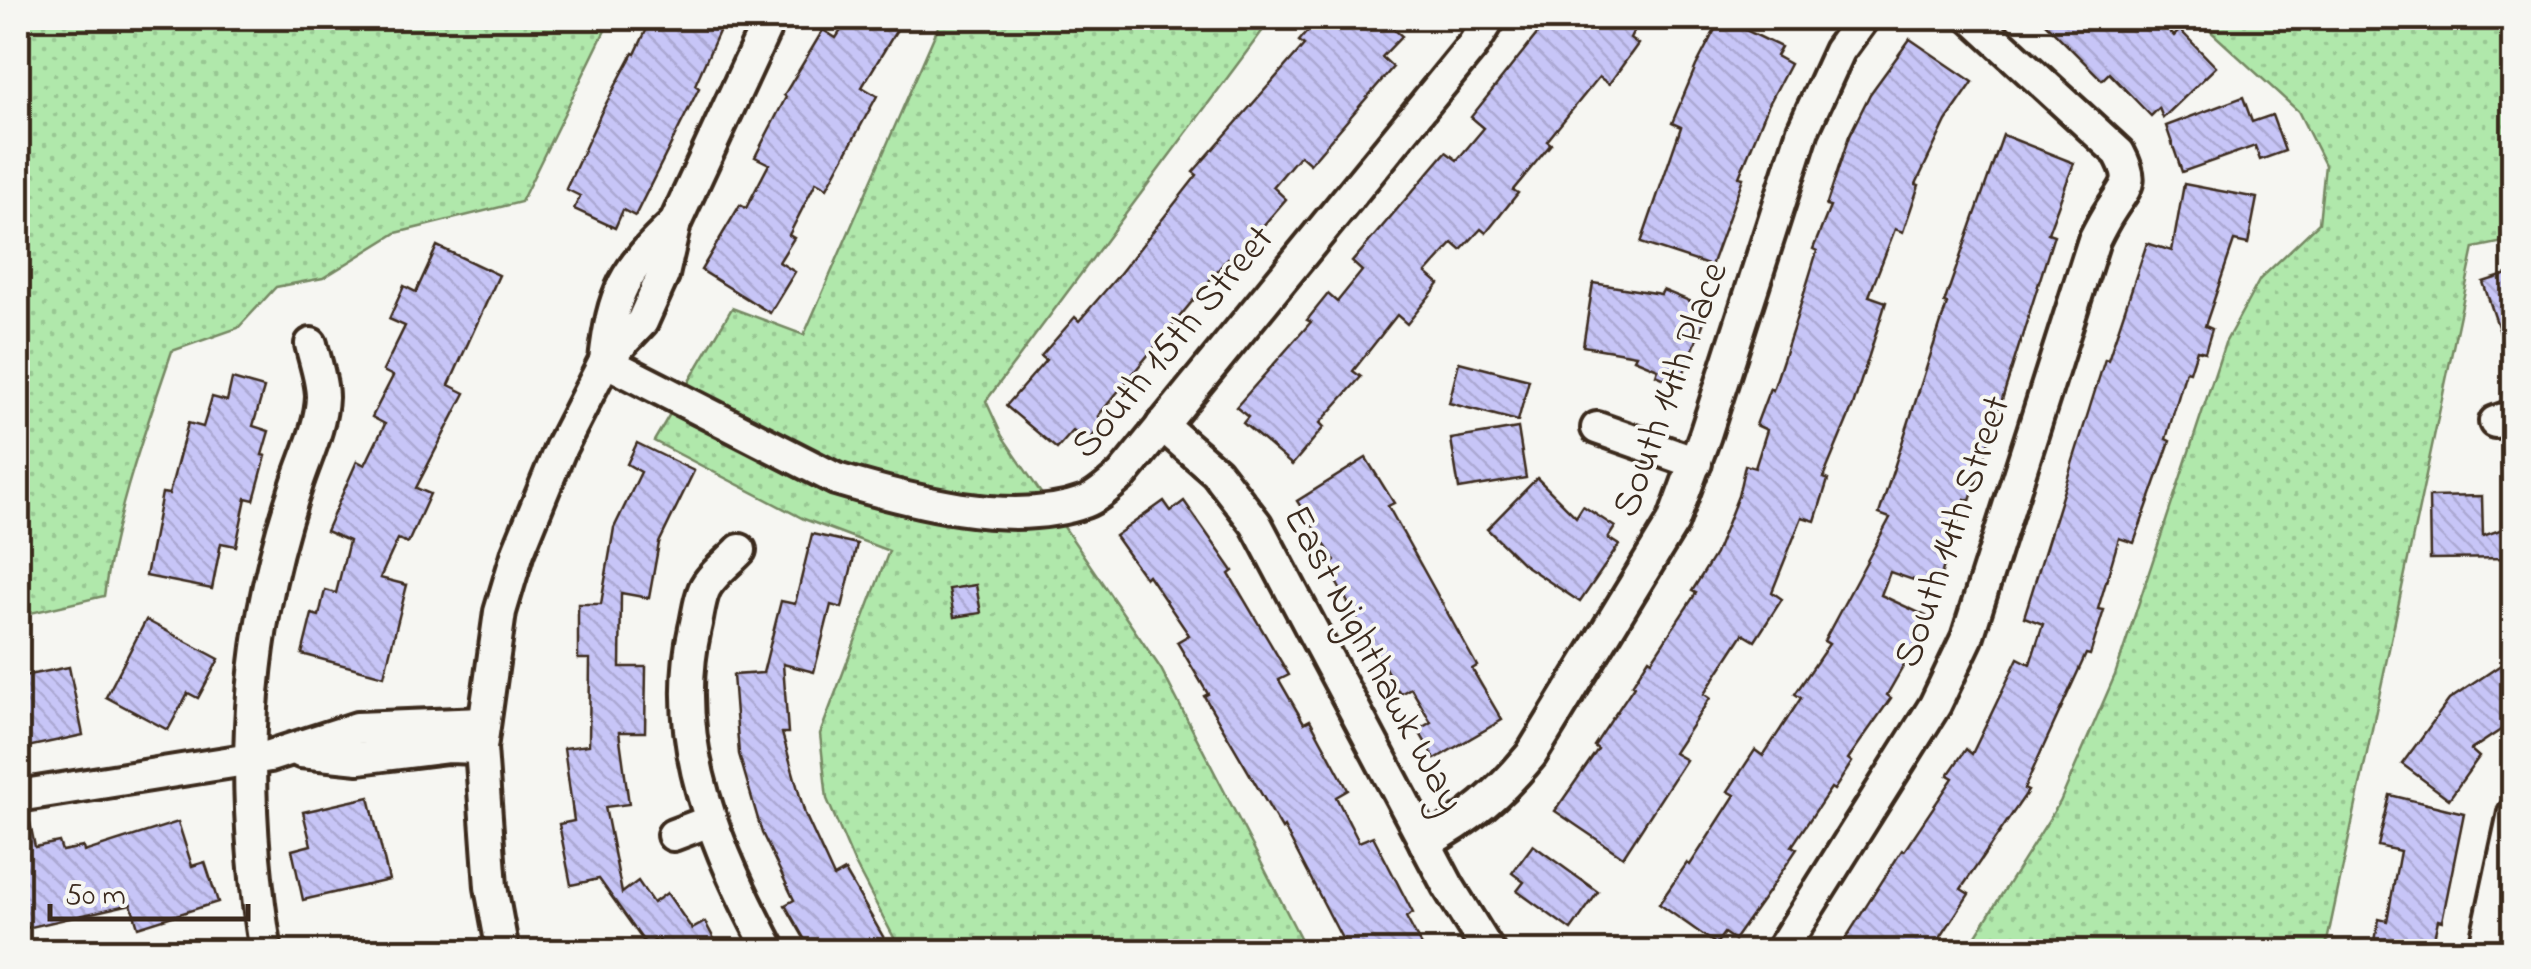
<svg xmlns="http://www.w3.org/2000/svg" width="2531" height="969" font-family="'Indie Flower',sans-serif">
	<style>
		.grass { fill: url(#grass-dots); stroke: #768964; stroke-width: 2.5 }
		.building { fill: url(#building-back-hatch); stroke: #3b2a1e; stroke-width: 2.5 }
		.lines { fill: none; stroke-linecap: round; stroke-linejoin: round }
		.minor-casing { stroke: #3b2a1e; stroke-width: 38 }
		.minor { stroke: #f6f6f2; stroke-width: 30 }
		.labels { text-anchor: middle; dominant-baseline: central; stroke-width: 8; stroke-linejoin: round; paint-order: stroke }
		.street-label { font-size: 40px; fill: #3b2a1e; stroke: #f6f6f2 }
	</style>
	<defs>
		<pattern id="grass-dots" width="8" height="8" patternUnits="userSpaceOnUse" patternTransform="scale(2.5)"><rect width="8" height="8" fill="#b0e8ab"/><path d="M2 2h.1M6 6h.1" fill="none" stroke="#98c793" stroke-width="1.8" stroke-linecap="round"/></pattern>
		<pattern id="building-back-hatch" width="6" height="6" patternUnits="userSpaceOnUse" patternTransform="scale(2.5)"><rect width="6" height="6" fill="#c7c5f7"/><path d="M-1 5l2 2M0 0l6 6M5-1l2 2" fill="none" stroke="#aca9d3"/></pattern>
	</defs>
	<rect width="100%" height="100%" fill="#f6f6f2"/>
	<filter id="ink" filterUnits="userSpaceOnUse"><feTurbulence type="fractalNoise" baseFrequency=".01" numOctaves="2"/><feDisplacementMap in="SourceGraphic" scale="20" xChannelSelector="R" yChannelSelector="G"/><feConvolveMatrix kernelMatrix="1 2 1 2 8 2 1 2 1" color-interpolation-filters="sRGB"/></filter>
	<g filter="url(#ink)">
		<!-- grass -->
		<g class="grass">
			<path d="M18,18H611L521,202L396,233L323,278L276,287L238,328L172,351C145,431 115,513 104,596L18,616Z"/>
			<path d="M942,18H1272L986,401L1002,436L1161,669L1307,951H901L854,862L827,799L820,734L889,551L804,519L654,441L732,308L804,335Z"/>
			<path d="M2196,18H2513V240L2474,248L2325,951H1966L2060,802L2115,675L2225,343L2260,279L2319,223L2325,165L2298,111Z"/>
		</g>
		<!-- building -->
		<g class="building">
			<path d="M652,18H725L695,85L699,88L635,216L623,210L615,228L574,209L580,196L566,189L601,113L633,53L635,54Z"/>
			<path d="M849,18H904L862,87L877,96L827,188L816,182L789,235L794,238L779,262L795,272L770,313L701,270L740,205L746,208L769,164L755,157L786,97L784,95L823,30L836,38Z"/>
			<path d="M1319,18H1381L1402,36L1382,57L1393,67L1310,164L1300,155L1273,187L1286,199L1233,261L1228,258L1098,416L1105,421L1087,443L1073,431L1057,449L1006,406L1046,360L1041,356L1075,317L1079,321L1117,277L1197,175L1193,172L1304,45L1299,41Z"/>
			<path d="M1550,18H1640L1630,38L1638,44L1609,84L1599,77L1547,141L1551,144L1513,190L1518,193L1486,233L1481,229L1461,250L1453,243L1426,273L1439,284L1407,324L1397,315L1353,371L1361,377L1320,423L1324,427L1292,465L1243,423L1248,417L1236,407L1311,322L1307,320L1328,294L1337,302L1362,271L1352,262L1446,152L1457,160L1484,128L1471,117Z"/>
			<path d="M1721,18L1781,47L1776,56L1790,64L1768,106L1739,177L1743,178L1711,266L1641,243L1681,127L1672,123L1696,66Z"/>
			<path d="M2040,18H2156L2174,36L2180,30L2216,67L2163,118L2159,108L2151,116L2109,73L2102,80Z"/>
			<path d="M1910,39L1973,82L1946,121L1916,184L1919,185L1903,232L1895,229L1869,296L1886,302L1853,406L1823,478L1828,480L1815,521L1802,517L1772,592L1782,599L1755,641L1743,634L1704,694L1710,698L1674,753L1686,760L1623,857L1555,811L1598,749L1594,746L1634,686L1632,685L1649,658L1652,660L1696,593L1692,591L1715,554L1738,496L1745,465L1755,468L1767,430L1756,425L1770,388L1773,390L1795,323L1817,251L1813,249L1830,207L1826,206L1849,136L1870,94Z"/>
			<path d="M2243,97L2252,122L2272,115L2285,151L2260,160L2255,146L2182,172L2166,126Z"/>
			<path d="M2003,135L2074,163L2048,233L2054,235L1970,501L1965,499L1937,588L1890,572L1881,595L1926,616L1916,635L1920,637L1887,695L1891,698L1848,759L1852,762L1834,790L1831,788L1792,846L1797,849L1770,889L1734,940L1724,933L1716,944L1659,904L1687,863L1690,865L1735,795L1728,791L1755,750L1763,756L1801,698L1795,694L1829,644L1824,641L1890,518L1879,514L1947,304L1944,303Z"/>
			<path d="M2184,184L2257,198L2248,244L2234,241L2205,326L2212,329L2205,352L2197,350L2190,372L2186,371L2166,439L2170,441L2134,543L2119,538L2098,609L2104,610L2090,655L2086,654L2024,789L2028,791L1961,889L1969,894L1931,952H1837L1902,850L1904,851L1953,778L1948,775L1966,749L1972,754L2018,658L2030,664L2043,624L2024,617L2105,359L2108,360L2147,243L2172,251Z"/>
			<path d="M437,246L499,275L449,385L465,393L416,488L430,494L408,543L398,539L380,578L407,585L384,676L302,654L312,614L319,616L325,590L336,593L349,541L326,531L357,461L365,465L385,424L372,417L393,376L383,371L405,326L389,319L404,286L416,292Z"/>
			<path d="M2514,272V362H2510L2483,282Z"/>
			<path d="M1593,283L1661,294L1663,290L1709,309L1679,385L1656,375L1658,369L1634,359L1636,355L1583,346Z"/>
			<path d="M1459,362L1529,380L1518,421L1449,403Z"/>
			<path d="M232,379L264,388L253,426L269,431L262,455L266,456L254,500L246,498L236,546L221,543L212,589L146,576L162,493L169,494L188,423L203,427L212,397L227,401Z"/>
			<path d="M1518,428L1526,478L1459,489L1451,439Z"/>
			<path d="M637,443L694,471L659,543L649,598L621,593L620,667H646L645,732H619L629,804L605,807L622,893L638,881L653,903L667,893L692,929L705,922L721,952H665L658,938L647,946L599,879L571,885L559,824L574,821L564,748L589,745L590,659H578V604H601L614,528L641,472L627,464Z"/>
			<path d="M1366,458L1394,503L1388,506L1477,666L1472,669L1502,720L1435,759L1418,730L1431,722L1411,688L1400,694L1327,566L1335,561L1297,501Z"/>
			<path d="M1537,478L1576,517L1583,506L1615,527L1608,538L1619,545L1580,602L1523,564L1487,529Z"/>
			<path d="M2482,496L2483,536L2514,525V558L2430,559L2429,497Z"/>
			<path d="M1164,501L1171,511L1184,501L1233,571L1229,574L1289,675L1279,680L1304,723L1310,720L1348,790L1336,797L1359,842L1373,836L1413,913L1406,917L1425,952H1349L1284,827L1282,829L1204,696L1208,694L1177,642L1189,635L1148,575L1145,578L1115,536Z"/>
			<path d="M812,534L857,544L842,608L831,605L814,672L783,664L788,733H782L805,814L834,877L845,871L892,952H812L785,905L794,900L762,833L739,754L733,675L763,673L781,601L795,604Z"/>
			<path d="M976,585L981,613L954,617L949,589Z"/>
			<path d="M146,620L219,659L198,698L188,693L168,730L106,697Z"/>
			<path d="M2514,656V721L2471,750L2479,757L2449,799L2402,764L2449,700Z"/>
			<path d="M69,667L83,735L18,749V677Z"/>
			<path d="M2390,795L2464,813L2442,921L2438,920L2431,952H2373L2379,919L2387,921L2400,851L2378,846Z"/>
			<path d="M369,797L389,880L303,900L292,850L311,845L303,812Z"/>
			<path d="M28,813L35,847L59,842L62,851L83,847L84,852L178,822L192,866L205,862L218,902L138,927L131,904L18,930V814Z"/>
			<path d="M1533,845L1598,892L1571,930L1517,891L1524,882L1512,873Z"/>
		</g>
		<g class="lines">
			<defs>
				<g id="minor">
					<path d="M605,361L836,479C907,500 1012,529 1085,502C1098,497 1111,484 1122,475L1473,45L1490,18"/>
					<path d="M605,361C613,291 624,271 675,223"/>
					<path d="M2495,422L2514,415"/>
					<path d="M1162,425L1216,472L1256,524L1448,886L1489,952"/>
					<path d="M1597,428L1696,463"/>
					<path d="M740,550C729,562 710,576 704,590C699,602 698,616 695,628C669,743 718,852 771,952"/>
					<path d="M301,752L359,758L447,747L481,748"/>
					<path d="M18,796L270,756L357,728L483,723"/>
					<path d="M673,835L710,821"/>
					<path d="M1425,843C1469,820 1500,793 1531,755L1673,522L1705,435L1803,130L1839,51L1863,18"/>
					<path d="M266,952C247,837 243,724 264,610C272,567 283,526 297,484C306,456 321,427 322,397C322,380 315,361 311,344"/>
					<path d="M503,952L491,887L481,748L500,612L518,552L561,447L605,361L642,322L663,275L675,223L770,18"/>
					<path d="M1780,952L1935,705L1967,638L2094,240C2099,230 2104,220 2110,211C2127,184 2135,183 2119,153L1972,18"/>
					<path d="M2484,952L2514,813"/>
				</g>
			</defs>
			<!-- minor casing -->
			<use href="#minor" class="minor-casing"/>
			<!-- minor -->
			<use href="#minor" class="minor"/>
		</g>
	</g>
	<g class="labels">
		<!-- street labels -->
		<g class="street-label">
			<text transform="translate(1174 343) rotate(-50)">South 15th Street</text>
			<text transform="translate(1672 390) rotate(-70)">South 14th Place</text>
			<text transform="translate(1954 532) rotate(-71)">South 14th Street</text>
			<text transform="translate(1372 660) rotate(62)">East Nighthawk Way</text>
		</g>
	</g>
	<!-- margin -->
	<rect width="2531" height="969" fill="none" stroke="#f6f6f2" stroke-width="60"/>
	<rect x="30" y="30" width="2471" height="909" fill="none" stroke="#3b2a1e" stroke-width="4" filter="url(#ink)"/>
	<!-- scale -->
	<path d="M50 904v15h198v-15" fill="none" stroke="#3b2a1e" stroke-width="5"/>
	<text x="65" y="904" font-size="30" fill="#3b2a1e" stroke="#f6f6f2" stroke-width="8" paint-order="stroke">50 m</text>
</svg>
